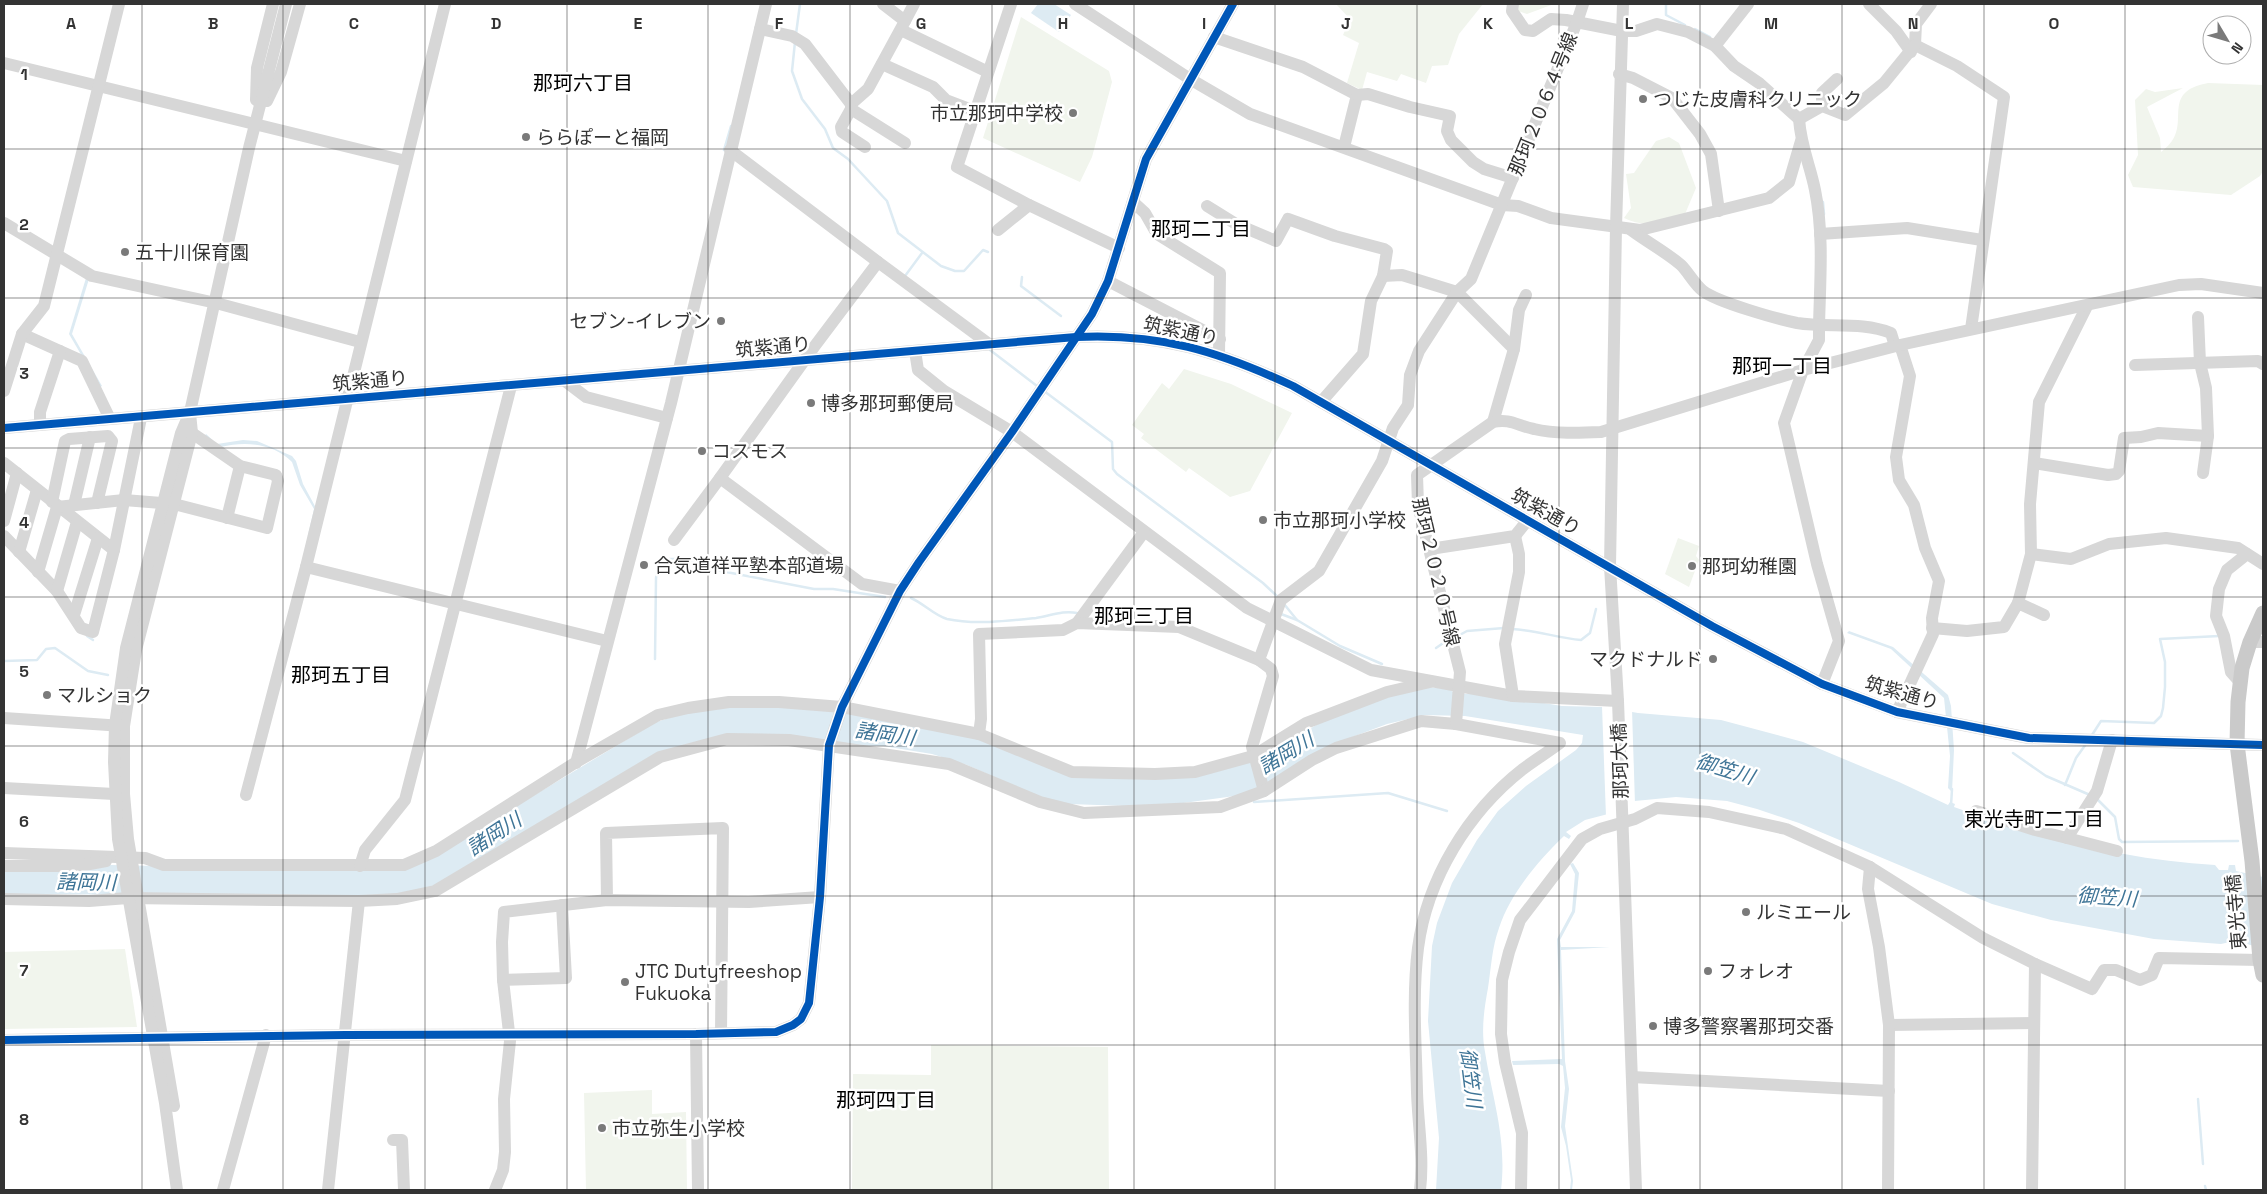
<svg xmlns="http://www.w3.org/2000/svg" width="2267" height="1194" font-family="'Space Grotesk','Noto Sans JP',sans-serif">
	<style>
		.green { fill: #f1f5ed }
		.water { fill: #ddebf3 }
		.pier { fill: #fff }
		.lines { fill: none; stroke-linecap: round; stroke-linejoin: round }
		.stream { stroke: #ddebf3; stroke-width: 2.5 }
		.minor { stroke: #d7d7d7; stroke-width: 12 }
		.major { stroke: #cacaca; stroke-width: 15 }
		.cycleway-casing { stroke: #fff; stroke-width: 11 }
		.cycleway { stroke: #0057b8; stroke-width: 8 }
		.grid { fill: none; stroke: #333; stroke-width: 1; stroke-opacity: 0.55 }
		.poi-dot { fill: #7a7a7a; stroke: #fff; stroke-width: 2 }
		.labels { text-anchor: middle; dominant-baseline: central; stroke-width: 5; stroke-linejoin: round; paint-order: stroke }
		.poi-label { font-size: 19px; fill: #333; stroke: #fff; text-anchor: start }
		.street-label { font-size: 19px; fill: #333; stroke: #fff }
		.neighbourhood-label { font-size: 20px; fill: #000; stroke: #fff }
		.water-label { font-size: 20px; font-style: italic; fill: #3f7597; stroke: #fff }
		.grid-label { font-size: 16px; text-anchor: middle; font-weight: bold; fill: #333; stroke: #fff; stroke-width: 5; stroke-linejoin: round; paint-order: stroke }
	</style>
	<rect width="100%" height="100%" fill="#fff"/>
	<!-- green -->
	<g class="green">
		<path d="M1336,4H1483L1459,34L1448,65L1432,66L1426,83L1401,74L1397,81L1367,72L1362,90L1347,83L1359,43L1343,35L1350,19Z"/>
		<path d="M1514,4H1554L1527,14L1513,9Z"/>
		<path d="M1021,17L1109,71L1112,82L1092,157L1080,182L983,138Z"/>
		<path d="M2208,83L2263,85V171L2260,176L2231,195L2133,187L2128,175L2138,155L2135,100L2146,89L2155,92L2183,88L2147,107L2160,138L2161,152C2192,130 2166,104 2190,89C2195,86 2203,84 2208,83Z"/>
		<path d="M1669,137L1679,143L1696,188L1685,214C1662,221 1647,229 1624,218L1631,208L1626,174L1634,173L1656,141Z"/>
		<path d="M1184,369L1231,384L1292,413L1250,491L1230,497L1189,468L1186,472L1141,438L1144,434L1132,425L1162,383L1169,389Z"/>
		<path d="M1678,538L1699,546L1696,556L1699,560L1689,587L1665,574Z"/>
		<path d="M125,949L137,1027L4,1029V952Z"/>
		<path d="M931,1045L1108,1047L1109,1190H852L853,1074L931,1075Z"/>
		<path d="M652,1090V1114L686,1112L687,1190H586L584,1093Z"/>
	</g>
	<!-- water -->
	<g class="water">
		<path d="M1038,4H1054L1071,15L1059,32L1031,13Z"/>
		<path d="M86,278L89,279L72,334L102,386L100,387L69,334Z"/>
		<path d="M206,434L217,444L243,440L257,441L292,456L296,461L303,484L316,508L307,539L314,509L300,485L292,462C273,443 245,441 221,447L204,437Z"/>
		<path d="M1849,631L1893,647L1948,695L1951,706L1954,750L1952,792L1948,788L1950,756L1944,698L1891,649L1847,633Z"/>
		<path d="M1427,687L1449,689L1453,692L1467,694L1471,691L1562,706L1603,707L1638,713L1721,720L1803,742L1899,782L1948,805L1950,802L1955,804L1954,807C2038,837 2126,860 2215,865L2219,870H2228L2229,865H2235L2236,871L2263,877V946L2250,945L2239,940L2221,944L2154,939L2051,920L1992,904L1799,823L1757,809L1727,801L1676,797L1635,801L1608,814L1585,820L1566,832L1571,836L1569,839L1564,836C1538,861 1510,894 1499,928C1492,947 1491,968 1488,988C1484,1009 1481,1031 1485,1052C1493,1101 1507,1139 1501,1190H1436L1439,1138L1428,1021L1432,946L1437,923L1452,883L1477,840L1498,811L1526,786L1576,750L1582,743L1583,735L1465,716L1425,715L1387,724L1331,745L1273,783L1242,795L1154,807L1069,804L1037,796L967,765L932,754L883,746L693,743L455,877L407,896L4,894V867L111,865L388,871L433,856L656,722L682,714L741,704L832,709L977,738L1048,767L1150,778L1264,755L1325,720L1379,698Z"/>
		<path d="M1573,863L1579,873L1575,912L1560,940L1561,947H1610L1561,950L1565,1061L1569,1089L1565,1126L1573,1181L1572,1190H1570L1571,1180L1566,1146L1561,1127L1565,1088L1563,1066L1559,1064L1513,1065L1512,1061L1562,1059L1557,939L1572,911L1575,874L1570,864Z"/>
	</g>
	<!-- pier -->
	<path class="pier" d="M1602,706L1632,710L1635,804L1606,817Z"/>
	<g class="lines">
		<!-- stream -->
		<g class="stream">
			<path d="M1666,4V15L1685,25"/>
			<path d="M1695,29L1710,37"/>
			<path d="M796,34L800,4"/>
			<path d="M795,42L792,71L802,99L825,129L833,148L848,159L887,201L898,233L941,266L955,271H964L983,250L988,252"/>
			<path d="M724,150L731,126"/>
			<path d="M1823,202L1824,214"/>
			<path d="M905,276L922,253"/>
			<path d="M1022,277L1021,286L1061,316"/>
			<path d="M990,350L1037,386"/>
			<path d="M1044,391L1112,442L1113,469L1117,474L1263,583L1279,598"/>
			<path d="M911,598C923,603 935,616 947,619C974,625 1008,621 1036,618C1050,616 1063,610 1077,613"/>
			<path d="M1284,604L1297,620"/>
			<path d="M1281,614L1297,620L1340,646L1382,664"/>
			<path d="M1512,629C1536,630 1557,638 1581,640L1590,633L1596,609"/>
			<path d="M87,636L93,640"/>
			<path d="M1456,637L1467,631L1504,628"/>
			<path d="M1436,648L1449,639"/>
			<path d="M655,659L656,578L660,559H677L699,563L721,571L814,589H833L885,597"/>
			<path d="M4,661L37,660L46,649L55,648L88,671L108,675"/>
			<path d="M2092,735L2101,721L2154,723L2161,716L2163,708L2165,687V662L2160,639L2219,636"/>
			<path d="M2013,753L2046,776L2090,795"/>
			<path d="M2065,785L2076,758L2086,744"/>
			<path d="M2097,799L2115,817L2119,839L2122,842L2238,841"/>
			<path d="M1254,802L1388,793L1447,811"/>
			<path d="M1951,806L1952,789"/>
			<path d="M2198,1099L2203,1164"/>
			<path d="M2205,1186L2206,1190"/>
		</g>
		<!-- minor -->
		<g class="minor">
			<path d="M1011,4L957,167L1029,205"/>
			<path d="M1075,4L1190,79L1250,114L1502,205L1518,206L1551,218L1640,230L1769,198L1789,182L1801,141"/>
			<path d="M1513,4L1512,11L1525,30L1533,31L1551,19L1566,20L1622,31H1636L1657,24L1688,32L1715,46L1734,66L1759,83L1799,119C1801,147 1810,165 1815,190C1824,234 1820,282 1819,326V340L1803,370L1784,423L1817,564L1839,641L1822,684"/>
			<path d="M1623,4L1616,227L1610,566L1618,701L1636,1190"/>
			<path d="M1869,4L1896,31L1911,52"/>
			<path d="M1931,4L1916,24L1915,45L1957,66L2004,97L1971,329"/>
			<path d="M905,21L914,4"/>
			<path d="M760,29L792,36L805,44L851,104L868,89L905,21L883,4"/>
			<path d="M901,30L988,72"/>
			<path d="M1214,37L1303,67L1357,95L1344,147"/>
			<path d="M1715,46L1748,4"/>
			<path d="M4,63L406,161"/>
			<path d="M882,64L933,87L946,100L975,111"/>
			<path d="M1619,74L1633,78L1672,98L1700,134L1711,154L1719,211"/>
			<path d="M1357,95L1368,94L1410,107L1450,116L1447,131L1451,140L1473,162L1484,169L1513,178"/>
			<path d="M256,100L257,68L273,4"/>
			<path d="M267,101L281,72L300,4"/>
			<path d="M851,104V109L905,143"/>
			<path d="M1822,106V93L1837,79"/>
			<path d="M851,109L841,127L842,132L865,147"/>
			<path d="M1799,119L1822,106L1845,115L1884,83L1915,45"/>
			<path d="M1133,202L1145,213L1157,234L1220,273L1219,355"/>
			<path d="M1207,206L1236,224L1276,241L1288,219L1335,236L1384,249L1387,251L1383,276L1371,301L1363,354L1321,402"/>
			<path d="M4,223L92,276L216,303L360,342"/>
			<path d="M998,230L1029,205L1119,248"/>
			<path d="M1631,230C1647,242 1666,252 1681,265C1689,273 1694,284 1703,291C1717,302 1777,319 1797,323C1827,328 1862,321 1891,333L1895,346"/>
			<path d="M1820,234L1907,228L1982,240"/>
			<path d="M878,262L989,344"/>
			<path d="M1383,276L1402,275L1457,292L1514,349L1493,422"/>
			<path d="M1108,281L1220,339"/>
			<path d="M2198,317L2200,363L2206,388L2208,436L2203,473"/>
			<path d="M22,334L82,361L110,419"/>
			<path d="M1514,349L1519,310L1526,295"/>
			<path d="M915,351L918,370L944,391L1012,432L1247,608L1371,670L1513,696L1618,701"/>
			<path d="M2135,365L2258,361L2263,364"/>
			<path d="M565,381L586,397L667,418"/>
			<path d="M4,391L22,334L44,306L119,4"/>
			<path d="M40,425V412L60,351"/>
			<path d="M4,428L1076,337C1160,333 1218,351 1293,386L1712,626L1822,684L1897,712L2029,738L2263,745"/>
			<path d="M4,463L114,550"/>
			<path d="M2034,463L2108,475L2116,474L2119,471L2124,438L2141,437L2158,433L2208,436"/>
			<path d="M720,478L814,347L878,262L730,150"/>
			<path d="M52,502L65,441L69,439L108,436L112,441L97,503"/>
			<path d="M74,505L90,437"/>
			<path d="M227,518L240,466"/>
			<path d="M4,521L17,473"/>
			<path d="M4,536L57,591L81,628L93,632L114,550L141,418"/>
			<path d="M674,540L720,478L862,584L900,591"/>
			<path d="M1430,549L1515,536L1527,521"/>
			<path d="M19,552L37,490"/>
			<path d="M2031,554L2030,504L2039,402L2087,306"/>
			<path d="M306,567L607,641"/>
			<path d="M38,572L57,507L124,500L174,504L267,528L278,481L276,475L240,466L192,433"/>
			<path d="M57,591L77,522"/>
			<path d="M2018,603L2031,554L2071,559L2109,544L2166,538L2238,548L2263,564"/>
			<path d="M74,615L98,538"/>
			<path d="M1077,623L1144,532"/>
			<path d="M1932,628L1967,631L2004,627L2018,603L2044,615"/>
			<path d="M2250,642H2263"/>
			<path d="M2239,681L2231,672L2224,636L2216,616L2219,589L2227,570L2247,554"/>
			<path d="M1513,696L1505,644L1519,572V554L1515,536"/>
			<path d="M1897,712L1933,634L1932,618L1939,581L1925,548L1914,505L1899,480L1896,457L1910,376L1900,345"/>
			<path d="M4,718L123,726"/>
			<path d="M979,734L981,719L979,634L1063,630L1077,623L1179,627L1259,660"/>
			<path d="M576,763L671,403L766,4"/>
			<path d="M4,788L114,794"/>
			<path d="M1264,791L1252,747L1273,676L1271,669L1259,660L1281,600L1319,571L1382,461L1393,428L1408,405L1410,375L1419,351L1457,292L1471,279L1577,22L1583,4"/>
			<path d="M246,795L306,567L445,4"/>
			<path d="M1976,811L2035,830L2067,838L2097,791L2112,740"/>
			<path d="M2067,838L2117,851"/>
			<path d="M4,853L145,858L164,865H404L436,851L578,761L658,715L688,708L729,702H779L842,707L979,734L1072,772L1155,774L1195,772L1253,756L1306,723L1387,692L1430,682"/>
			<path d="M4,866H79L106,861"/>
			<path d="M360,866L365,850L405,800L511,386"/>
			<path d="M4,899L89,901L128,898L359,901"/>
			<path d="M607,900L606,833L723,828L721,1033"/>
			<path d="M503,980L566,978L562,905"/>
			<path d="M1889,1025L2034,1023"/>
			<path d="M696,1034L698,1190"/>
			<path d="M4,1040L345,1035L696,1034L776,1032L793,1025L801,1019L809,1003L820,897L829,745L842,707L900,591L919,562L1012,432L1092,314L1108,281L1146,159L1233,4"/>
			<path d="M1632,1077L1889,1091"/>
			<path d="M174,1106L128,839L124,794V726L136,650L192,433L190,413"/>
			<path d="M393,1140H402L404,1190"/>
			<path d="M177,1190L165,1103L118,839L114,762L115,725L126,648L181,433L190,412L249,148L286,4"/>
			<path d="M223,1190L266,1035"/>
			<path d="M328,1190L359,901L397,899L435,891L660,757L727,739L789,740L949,764L1040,802L1084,813L1220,807L1264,791L1312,760L1336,748L1421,721L1456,724"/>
			<path d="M495,1190L503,1170L505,1152L504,1099L510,1041L503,980L502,942L504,912L607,900L749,902L820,897"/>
			<path d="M1420,1190C1424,1157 1418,1125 1417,1092C1416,1045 1412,996 1418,948C1427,879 1468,812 1523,769C1535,760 1548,752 1560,743L1456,724L1460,672L1418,505L1417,475L1493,422C1510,418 1518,426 1534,429C1555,434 1580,433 1601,432L1803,370L1900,345L2179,285L2201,284L2263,293"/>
			<path d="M1521,1190L1522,1133L1505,1062L1501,1034L1502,980L1509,952L1520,920L1582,839L1600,829L1635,819L1657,808L1709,812L1786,829L1870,867"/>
			<path d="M1888,1190L1889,1025L1879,947L1868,889L1870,867L1983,938L2035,964L2092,989L2104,970H2116L2140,980L2152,975L2159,958L2260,960"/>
			<path d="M2032,1190L2035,964"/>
		</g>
		<!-- major -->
		<path class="major" d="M2263,613L2250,642L2242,668L2238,702L2237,744L2252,861L2260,960L2263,975"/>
		<defs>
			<g id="cycleway">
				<path d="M4,428L1076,337C1160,333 1218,351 1293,386L1712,626L1822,684L1897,712L2029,738L2263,745"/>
				<path d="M4,1040L345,1035L696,1034L776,1032L793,1025L801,1019L809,1003L820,897L829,745L842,707L900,591L919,562L1012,432L1092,314L1108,281L1146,159L1233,4"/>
			</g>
		</defs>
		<!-- cycleway casing -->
		<use href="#cycleway" class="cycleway-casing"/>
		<!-- cycleway -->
		<use href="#cycleway" class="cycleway"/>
	</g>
	<!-- grid -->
	<path class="grid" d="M142,4V1190M283,4V1190M425,4V1190M567,4V1190M708,4V1190M850,4V1190M992,4V1190M1134,4V1190M1275,4V1190M1417,4V1190M1559,4V1190M1700,4V1190M1842,4V1190M1984,4V1190M2125,4V1190M4,149H2263M4,298H2263M4,448H2263M4,597H2263M4,746H2263M4,896H2263M4,1045H2263"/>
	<!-- markers -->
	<g class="poi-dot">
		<circle cx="1643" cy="99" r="5"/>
		<circle cx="1073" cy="113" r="5"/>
		<circle cx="526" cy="137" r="5"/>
		<circle cx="125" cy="252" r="5"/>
		<circle cx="721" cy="321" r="5"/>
		<circle cx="811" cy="403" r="5"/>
		<circle cx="702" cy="451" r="5"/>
		<circle cx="1263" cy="520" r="5"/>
		<circle cx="644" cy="565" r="5"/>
		<circle cx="1692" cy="566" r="5"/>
		<circle cx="1713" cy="659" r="5"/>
		<circle cx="47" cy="695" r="5"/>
		<circle cx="1746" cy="912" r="5"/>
		<circle cx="1708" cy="971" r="5"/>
		<circle cx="625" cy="982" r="5"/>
		<circle cx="1653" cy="1026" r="5"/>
		<circle cx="602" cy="1128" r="5"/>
	</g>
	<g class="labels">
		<!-- poi labels -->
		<g class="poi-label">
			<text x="1653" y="99">つじた皮膚科クリニック</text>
			<text x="1063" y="113" text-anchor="end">市立那珂中学校</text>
			<text x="536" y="137">ららぽーと福岡</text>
			<text x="135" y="252">五十川保育園</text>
			<text x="711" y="321" text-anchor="end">セブン-イレブン</text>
			<text x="821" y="403">博多那珂郵便局</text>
			<text x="712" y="451">コスモス</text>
			<text x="1273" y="520">市立那珂小学校</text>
			<text x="654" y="565">合気道祥平塾本部道場</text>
			<text x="1702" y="566">那珂幼稚園</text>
			<text x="1703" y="659" text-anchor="end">マクドナルド</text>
			<text x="57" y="695">マルショク</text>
			<text x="1756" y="912">ルミエール</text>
			<text x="635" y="971">JTC Dutyfreeshop<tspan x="635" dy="22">Fukuoka</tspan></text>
			<text x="1718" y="971">フォレオ</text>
			<text x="1663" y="1026">博多警察署那珂交番</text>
			<text x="612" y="1128">市立弥生小学校</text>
		</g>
		<!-- street labels -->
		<g class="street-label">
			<text transform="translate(1543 104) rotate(-68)">那珂２０６４号線</text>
			<text transform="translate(1181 331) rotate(12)">筑紫通り</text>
			<text transform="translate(773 347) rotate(-5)">筑紫通り</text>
			<text transform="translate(370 381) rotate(-5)">筑紫通り</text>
			<text transform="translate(1546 512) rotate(29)">筑紫通り</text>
			<text transform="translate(1436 572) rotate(77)">那珂２０２０号線</text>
			<text transform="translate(1902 693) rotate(16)">筑紫通り</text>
			<text transform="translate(1620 761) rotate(-92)">那珂大橋</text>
			<text transform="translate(2236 912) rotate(-95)">東光寺橋</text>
		</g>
		<!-- neighbourhood labels -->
		<g class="neighbourhood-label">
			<text x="583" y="83">那珂六丁目</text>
			<text x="1201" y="229">那珂二丁目</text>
			<text x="1782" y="366">那珂一丁目</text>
			<text x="1144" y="616">那珂三丁目</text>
			<text x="341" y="675">那珂五丁目</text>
			<text x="2034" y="819">東光寺町二丁目</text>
			<text x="886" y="1100">那珂四丁目</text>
		</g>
		<!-- water labels -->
		<g class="water-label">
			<text transform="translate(885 734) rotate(8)">諸岡川</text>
			<text transform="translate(1286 753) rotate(-31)">諸岡川</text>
			<text transform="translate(1725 769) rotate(17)">御笠川</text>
			<text transform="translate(494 834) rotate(-33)">諸岡川</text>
			<text transform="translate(86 882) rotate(1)">諸岡川</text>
			<text transform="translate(2107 897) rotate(4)">御笠川</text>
			<text transform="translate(1471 1078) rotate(83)">御笠川</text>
		</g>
	</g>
	<g class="grid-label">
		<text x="71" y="29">A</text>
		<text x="213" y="29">B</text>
		<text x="354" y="29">C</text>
		<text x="496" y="29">D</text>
		<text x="638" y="29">E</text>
		<text x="779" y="29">F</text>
		<text x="921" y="29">G</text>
		<text x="1063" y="29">H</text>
		<text x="1204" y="29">I</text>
		<text x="1346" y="29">J</text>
		<text x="1488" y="29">K</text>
		<text x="1629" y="29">L</text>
		<text x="1771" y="29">M</text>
		<text x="1913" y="29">N</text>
		<text x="2054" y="29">O</text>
		<text x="24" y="80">1</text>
		<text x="24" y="230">2</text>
		<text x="24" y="379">3</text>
		<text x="24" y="528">4</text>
		<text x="24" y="677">5</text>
		<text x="24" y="827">6</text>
		<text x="24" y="976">7</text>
		<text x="24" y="1125">8</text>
	</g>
	<!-- border -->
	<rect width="2267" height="1194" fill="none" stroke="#333333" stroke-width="10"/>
	<!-- north arrow -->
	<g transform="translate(2227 40) rotate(128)"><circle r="24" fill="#ffffff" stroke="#adadad"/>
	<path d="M0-4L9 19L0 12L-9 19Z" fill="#7a7a7a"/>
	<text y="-8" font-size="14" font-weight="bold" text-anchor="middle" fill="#333333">N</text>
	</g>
</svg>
